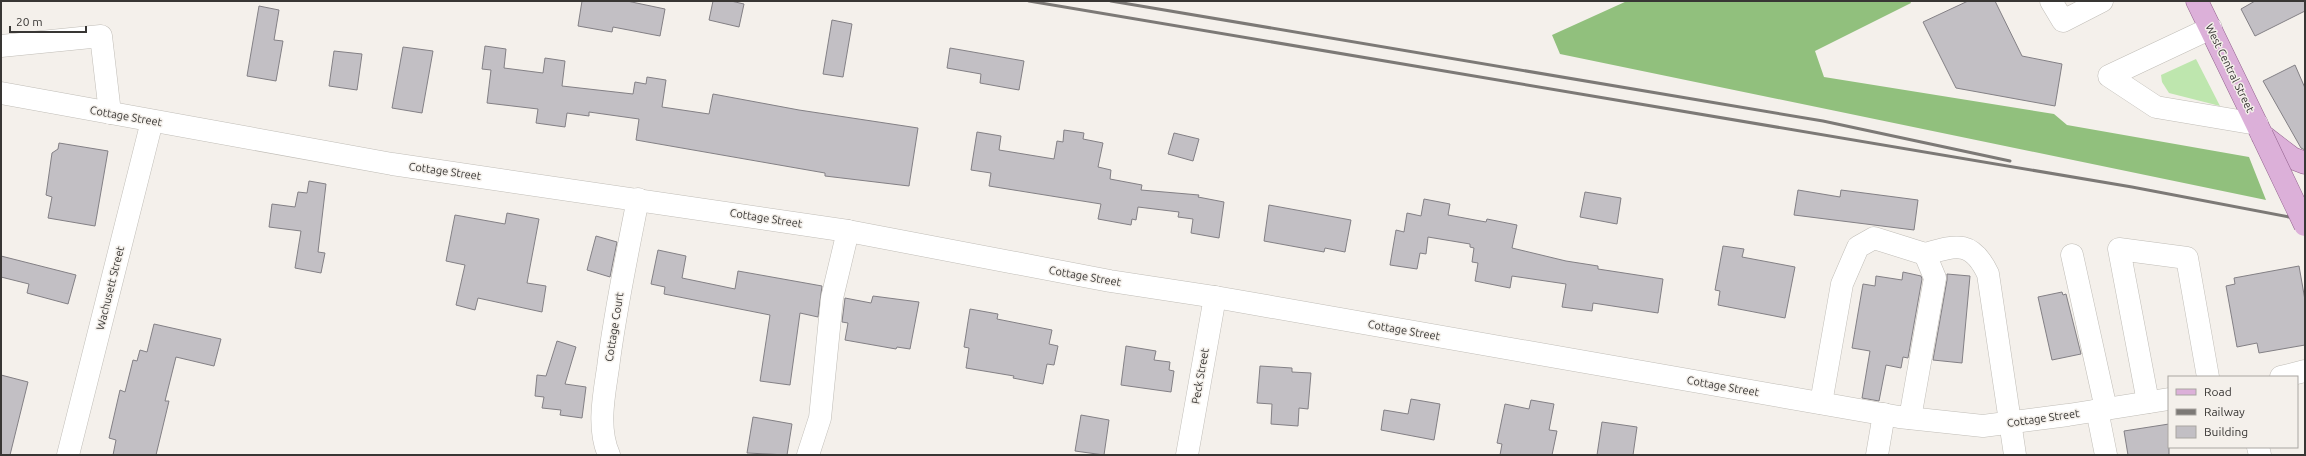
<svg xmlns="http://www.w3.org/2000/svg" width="2306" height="456" font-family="Ubuntu,sans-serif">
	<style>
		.green { fill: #bee6ae }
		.forest { fill: #91c07d }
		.building { fill: #c2bfc4; stroke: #838085 }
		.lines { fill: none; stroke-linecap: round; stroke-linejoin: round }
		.minor-casing { stroke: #c0bdb7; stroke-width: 23 }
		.major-casing { stroke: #93638e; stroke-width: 23 }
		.minor { stroke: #fff; stroke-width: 22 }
		.major { stroke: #dcb0d9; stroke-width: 22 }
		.rail { stroke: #7c7976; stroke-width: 3 }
		.major-bridge-casing { stroke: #93638e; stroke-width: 23; stroke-linecap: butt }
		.major-bridge { stroke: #dcb0d9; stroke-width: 22 }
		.labels { text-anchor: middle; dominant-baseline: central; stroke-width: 3; stroke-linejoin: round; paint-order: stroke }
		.street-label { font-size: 11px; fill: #383634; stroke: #f4f0eb }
	</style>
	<rect width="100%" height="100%" fill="#f4f0eb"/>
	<!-- green -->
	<path class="green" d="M2196,59L2220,106L2169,93L2162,82L2161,75Z"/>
	<!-- forest -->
	<path class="forest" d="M1627,1H1910L1911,3L1815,51L1824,77L2054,114L2067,125L2249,157L2266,200L1560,54L1552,35Z"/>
	<!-- building -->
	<g class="building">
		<path d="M582,1H627L665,9L660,36L613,27L612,32L578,26Z"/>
		<path d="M713,1H731L744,4L739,27L709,20Z"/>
		<path d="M1968,1H1995L2022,56L2062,64L2055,106L1956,88L1923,22Z"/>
		<path d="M2255,1H2305V11L2255,36L2241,9Z"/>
		<path d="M259,6L279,10L274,40L283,41L276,81L247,76Z"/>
		<path d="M832,20L852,24L843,77L823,74Z"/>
		<path d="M485,46L506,49L504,68L543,73L545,58L565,61L562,86L633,94L635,82L646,84L647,77L666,80L662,107L709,114L713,94L799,110L918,128L909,186L825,176V173L636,140L639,119L589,112V116L567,113L565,127L536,123L538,109L487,103L491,70L482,69Z"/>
		<path d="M403,47L433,51L422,113L392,108Z"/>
		<path d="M950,48L1024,61L1019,90L980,83L981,74L947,68Z"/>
		<path d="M334,51L362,54L357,90L329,86Z"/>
		<path d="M2295,65L2305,88V150L2301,148L2263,81Z"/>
		<path d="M1064,130L1084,133L1083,139L1103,143L1098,167L1111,170L1110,179L1142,185L1141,190L1199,195L1198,197L1224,202L1219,238L1191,233L1193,219L1178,217L1179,212L1138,207L1136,220L1132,219L1131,225L1098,219L1101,204L989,186L991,173L971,170L977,132L1001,136L999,150L1054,159L1057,141L1063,142Z"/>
		<path d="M1174,133L1199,139L1193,161L1168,154Z"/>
		<path d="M59,143L108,151L95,226L48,218L52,197L46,195L52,153L58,149Z"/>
		<path d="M309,181L326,184L318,252L325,253L321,273L295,268L301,231L269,227L272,204L295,207L298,192L307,193Z"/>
		<path d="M1798,190L1840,197L1841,190L1918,200L1914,230L1794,215Z"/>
		<path d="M1585,192L1621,198L1617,224L1580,217Z"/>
		<path d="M1424,199L1450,204L1448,215L1486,222L1487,219L1517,225L1512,248L1566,261L1598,266V269L1663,279L1658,313L1593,303L1592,311L1562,307L1566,284L1512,276L1510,288L1475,281L1478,263L1472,262L1474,248L1470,247V244L1428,237L1426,254L1420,253L1417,269L1390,265L1396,230L1404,232L1407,213L1421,216Z"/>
		<path d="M1269,205L1351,220L1345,252L1325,248L1324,252L1264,241Z"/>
		<path d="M507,213L539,219L527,283L546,286L542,312L478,298L475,310L456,305L465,265L446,261L455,215L505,224Z"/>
		<path d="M596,236L617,242L610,277L587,270Z"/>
		<path d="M1723,246L1744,249L1742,257L1795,267L1785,318L1718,305L1720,291L1715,290Z"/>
		<path d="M658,250L686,256L682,278L735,289L738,271L822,286L818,317L800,313L790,385L760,381L770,315L664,294L665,287L651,284Z"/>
		<path d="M1,256L76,275L68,304L27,293L29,284L1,277Z"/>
		<path d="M2299,266L2305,300V345L2259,353L2257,343L2237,347L2226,286L2235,284L2234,278Z"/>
		<path d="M1903,272L1921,276L1922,279L1908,358L1903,357L1901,368L1886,365L1879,401L1862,398L1870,351L1852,348L1863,284L1875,286L1876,276L1902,280Z"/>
		<path d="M1947,274L1970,276L1962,363L1933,360L1947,280Z"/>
		<path d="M2062,292L2063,295L2066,294L2081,354L2052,360L2038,297Z"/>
		<path d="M873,296L919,302L910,349L897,347L896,349L845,340L848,323L842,322L845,298L871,303Z"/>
		<path d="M970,309L998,314L997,319L1052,330L1049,344L1058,346L1054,365L1047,364L1043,384L1013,378L1014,376L966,368L969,348L964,347Z"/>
		<path d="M154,324L221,339L214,366L176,357L165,401H169L156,455H113L116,440L109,438L120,390L125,392L133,360L137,361L140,350L147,352Z"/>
		<path d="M557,341L576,347L565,384L586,387L582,418L560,415L561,410L542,408L544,397L535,396L537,375L546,376Z"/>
		<path d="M1126,346L1156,351L1154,360L1170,362L1169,370L1174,371L1171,392L1121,385Z"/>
		<path d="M1260,366L1292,368V372L1311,373L1308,409L1299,408L1298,426L1271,424L1272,404L1257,403Z"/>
		<path d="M1,375L28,382L10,455H1Z"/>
		<path d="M1411,399L1440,404L1434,440L1381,430L1384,410L1408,414Z"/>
		<path d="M1531,400L1554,404L1549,430L1557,431L1552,455H1500L1502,444L1497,443L1505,404L1529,409Z"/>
		<path d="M1081,415L1109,420L1104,455L1075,451Z"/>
		<path d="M753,417L792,424L787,455L747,453Z"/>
		<path d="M1602,422L1637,427L1633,455H1597Z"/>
		<path d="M2169,424V455H2128L2124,431Z"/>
	</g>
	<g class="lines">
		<defs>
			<g id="minor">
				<path d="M2051,1L2063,21L2102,1"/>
				<path d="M2211,28L2109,76L2156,107L2257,124"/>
				<path d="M1,46L101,36L110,113"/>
				<path d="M1,93L392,164L848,231L1110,281L1215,297L1899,417L1983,426L2068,415L2169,399"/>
				<path d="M1925,254C1957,245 1972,240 1988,274L2015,455"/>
				<path d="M2072,255L2106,409"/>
				<path d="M2281,377L2305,371"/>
				<path d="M2148,402L2119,249L2187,258L2208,377"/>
				<path d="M1821,403L1842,284L1858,247L1874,238L1925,254L1935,278L1910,418"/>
				<path d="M2097,410L2106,455"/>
				<path d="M2258,447L2260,455"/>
				<path d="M68,455L152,121"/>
				<path d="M609,455C597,428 604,395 608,368C615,311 627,255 638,199"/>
				<path d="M808,455L820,418L832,298L848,231"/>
				<path d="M1187,455L1215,297"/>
				<path d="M1877,455L1884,414"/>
			</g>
			<path id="major" d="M2197,1L2262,135L2292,158L2305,163"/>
		</defs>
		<!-- minor casing -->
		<use href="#minor" class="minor-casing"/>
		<!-- major casing -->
		<use href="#major" class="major-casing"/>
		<!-- minor -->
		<use href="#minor" class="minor"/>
		<!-- major -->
		<use href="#major" class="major"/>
		<!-- rail -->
		<g class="rail">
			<path d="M1029,1L2132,187L2305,220"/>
			<path d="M1111,1L1823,121L2010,161"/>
		</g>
		<defs>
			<path id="major-bridge" d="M2262,135L2305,225"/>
		</defs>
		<!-- major-bridge casing -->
		<use href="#major-bridge" class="major-bridge-casing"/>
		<!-- major-bridge -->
		<use href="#major-bridge" class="major-bridge"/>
	</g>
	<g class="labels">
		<!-- street labels -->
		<g class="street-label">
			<text transform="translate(2230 68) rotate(64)">West Central Street</text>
			<text transform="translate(126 116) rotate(10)">Cottage Street</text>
			<text transform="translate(445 171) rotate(8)">Cottage Street</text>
			<text transform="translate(766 218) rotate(9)">Cottage Street</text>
			<text transform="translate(1085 276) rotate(10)">Cottage Street</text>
			<text transform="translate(110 288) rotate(-76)">Wachusett Street</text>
			<text transform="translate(614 327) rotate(-81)">Cottage Court</text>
			<text transform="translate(1404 330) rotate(10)">Cottage Street</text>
			<text transform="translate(1200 376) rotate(-80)">Peck Street</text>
			<text transform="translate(1723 386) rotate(10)">Cottage Street</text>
			<text transform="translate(2043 418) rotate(-8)">Cottage Street</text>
		</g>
	</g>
	<!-- border -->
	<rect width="2306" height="456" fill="none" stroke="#383634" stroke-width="4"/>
	<!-- legend -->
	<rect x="2168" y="376" width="130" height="72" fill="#f4f0eb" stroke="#a9a6a2"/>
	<rect x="2176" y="389" width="20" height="6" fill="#dcb0d9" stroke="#a9a6a2"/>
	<text x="2204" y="396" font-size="12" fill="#383634">Road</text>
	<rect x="2176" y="409" width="20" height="6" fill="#7c7976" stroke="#a9a6a2"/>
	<text x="2204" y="416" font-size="12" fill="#383634">Railway</text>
	<rect x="2176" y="426" width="20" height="12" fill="#c2bfc4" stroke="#a9a6a2"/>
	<text x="2204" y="436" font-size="12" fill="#383634">Building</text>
	<!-- scale -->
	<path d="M10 26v6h76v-6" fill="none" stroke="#383634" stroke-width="2"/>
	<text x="16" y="26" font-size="12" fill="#383634" stroke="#f4f0eb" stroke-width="3" paint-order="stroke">20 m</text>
</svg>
